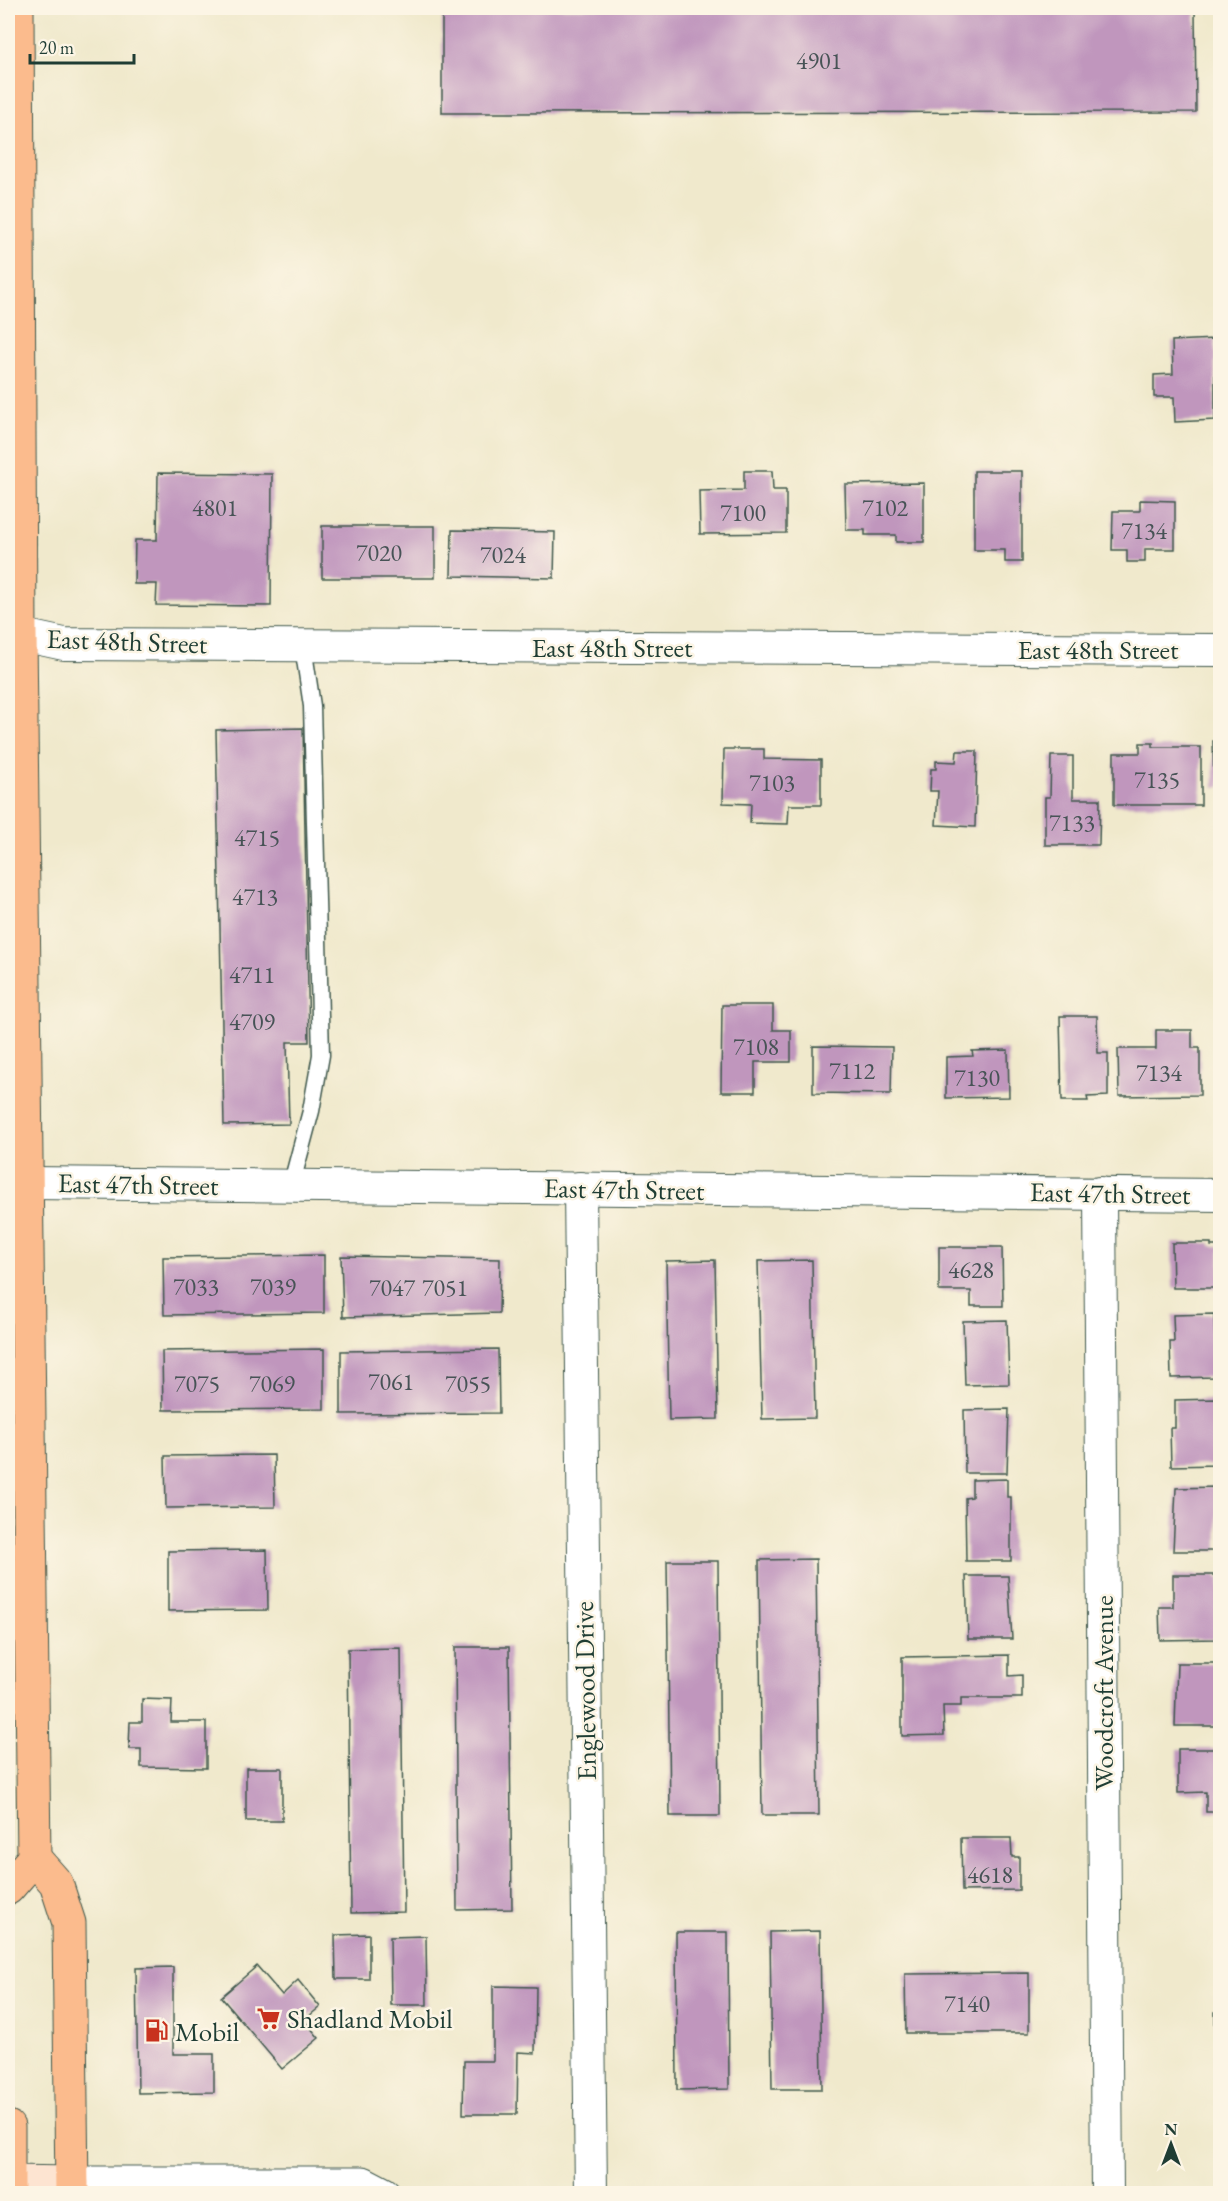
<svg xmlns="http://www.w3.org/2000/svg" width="1228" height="2201" font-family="'EB Garamond',serif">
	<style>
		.building { fill: #c096bd }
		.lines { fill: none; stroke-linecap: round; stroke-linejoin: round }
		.service-casing { stroke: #3e574b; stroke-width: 19 }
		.minor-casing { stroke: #3e574b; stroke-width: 34 }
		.tertiary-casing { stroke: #3e574b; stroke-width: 35 }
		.secondary-casing { stroke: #3e574b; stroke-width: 35 }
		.primary-casing { stroke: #3e574b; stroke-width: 35 }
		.service { stroke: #fff; stroke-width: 16 }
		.minor { stroke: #fff; stroke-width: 32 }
		.tertiary { stroke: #fff; stroke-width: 33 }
		.secondary { stroke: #fde4d1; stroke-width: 33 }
		.primary { stroke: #fbbb8d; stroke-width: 33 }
		.labels { text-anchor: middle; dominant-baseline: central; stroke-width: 5; stroke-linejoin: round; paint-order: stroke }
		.number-label { font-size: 24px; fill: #475356 }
		.street-label { font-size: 27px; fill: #1f3d34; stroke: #fcf5e5 }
		.poi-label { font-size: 27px; fill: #1f3d34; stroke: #fcf5e5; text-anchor: start }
	</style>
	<rect width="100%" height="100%" fill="#fcf5e5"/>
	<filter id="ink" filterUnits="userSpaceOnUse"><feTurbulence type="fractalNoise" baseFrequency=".0167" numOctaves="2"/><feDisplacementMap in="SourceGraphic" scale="12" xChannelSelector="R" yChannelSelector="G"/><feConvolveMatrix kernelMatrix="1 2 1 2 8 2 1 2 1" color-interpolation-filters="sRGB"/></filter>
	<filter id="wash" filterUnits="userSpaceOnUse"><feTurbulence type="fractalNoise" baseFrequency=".008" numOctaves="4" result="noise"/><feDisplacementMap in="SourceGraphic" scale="24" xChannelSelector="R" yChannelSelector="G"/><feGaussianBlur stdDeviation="1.35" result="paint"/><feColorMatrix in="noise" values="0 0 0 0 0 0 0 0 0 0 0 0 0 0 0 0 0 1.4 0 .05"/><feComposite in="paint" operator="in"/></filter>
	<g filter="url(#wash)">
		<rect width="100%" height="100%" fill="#f0e9cc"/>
		<g id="blocks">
			<!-- building -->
			<g class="building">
				<path d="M442,8H1195L1196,112L442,113Z"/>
				<path d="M1215,339V420L1175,422L1174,397H1154V375L1173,374L1172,341Z"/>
				<path d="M744,471H772L773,490H786V533L700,534L699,491L744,490Z"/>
				<path d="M974,471H1022V562H1005V550H974Z"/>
				<path d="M158,473L272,474L271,606L156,605L157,584H134L135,540H157Z"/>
				<path d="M924,483V542H896V535H865V530H846L845,484Z"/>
				<path d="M1140,500L1175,501V549H1145V562H1127V550H1112L1113,511H1140Z"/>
				<rect x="322" y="526" width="113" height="52"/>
				<path d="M452,530L555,532L554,578L451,576Z"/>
				<path d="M1217,714H1220V787H1214L1213,741H1218Z"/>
				<path d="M303,728L309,1042H287L289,1124L224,1125L216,730Z"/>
				<path d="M1140,743H1153V747H1201V805H1114V753H1140Z"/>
				<path d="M724,749H764V759L821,760V805H789L788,824L750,823L751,804L723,803Z"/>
				<path d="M957,751H977L975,827L936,825L938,791H930L931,769H936V761L956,762Z"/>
				<path d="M1051,756H1073V799H1100L1099,845H1045V797H1050Z"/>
				<path d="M722,1005H773V1030H791V1062H755V1092H721Z"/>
				<path d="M1060,1016H1097L1098,1053H1108V1096L1087,1097L1088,1101H1062Z"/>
				<path d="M1156,1030H1192V1048H1200V1095L1119,1096L1118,1049H1156Z"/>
				<path d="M813,1046L892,1047L891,1094L813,1093Z"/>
				<path d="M1008,1050L1009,1097L946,1098V1057L973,1056L972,1051Z"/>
				<path d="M1172,1243H1211V1246H1220V1288H1173Z"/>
				<path d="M939,1247H1002L1003,1306H971V1291H939Z"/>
				<path d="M324,1255V1313L164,1315L163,1257Z"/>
				<path d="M341,1256L500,1259L499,1313L343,1317Z"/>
				<path d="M715,1260L718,1419L669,1420L666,1261Z"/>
				<path d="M812,1260L815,1418L762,1419L758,1261Z"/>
				<path d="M1214,1314L1216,1377L1171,1378L1170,1342H1174L1173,1315Z"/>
				<path d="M1007,1320L1009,1384L965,1385L963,1321Z"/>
				<path d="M324,1349V1409L163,1410L162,1351Z"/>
				<path d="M498,1349L499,1413L341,1414V1351Z"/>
				<path d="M1217,1399V1429H1220V1458H1218V1465L1171,1466L1170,1428H1175V1400Z"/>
				<path d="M1009,1409L1007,1473H965L964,1410Z"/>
				<path d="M274,1455L275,1507L166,1508L165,1456Z"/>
				<path d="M1007,1479V1497H1011V1561H966L965,1498L972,1497V1480Z"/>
				<path d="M1217,1487L1218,1551H1173L1176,1488Z"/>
				<path d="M267,1550L268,1610L168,1611V1551Z"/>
				<path d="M816,1559L819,1815H762L759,1560Z"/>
				<path d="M667,1561H718L720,1816H670Z"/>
				<path d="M1173,1575H1217V1578H1220V1631H1217V1639L1160,1640L1159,1607H1173Z"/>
				<path d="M966,1576H1008L1012,1639H968Z"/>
				<path d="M455,1647H509L512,1909L457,1910Z"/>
				<path d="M401,1648L404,1912L351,1913L348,1649Z"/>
				<path d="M1009,1655V1676L1022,1675V1698H961V1706H943L944,1735L902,1736V1657Z"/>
				<path d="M1177,1663H1220V1726H1175Z"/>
				<path d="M142,1699L172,1700L171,1722H206V1768L141,1767V1749H129L130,1722H142Z"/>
				<path d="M1178,1749H1220V1812H1206V1792L1178,1793Z"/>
				<rect x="246" y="1768" width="36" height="53"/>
				<path d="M961,1838H1011L1012,1857H1019V1890L962,1891Z"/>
				<path d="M820,1931L822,2089H772L770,1932Z"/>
				<path d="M676,1932H728L729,2089L677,2090Z"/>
				<path d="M369,1934V1979H336L335,1935Z"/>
				<path d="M426,1936L427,2005H391L390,1937Z"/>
				<path d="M257,1966L282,1995L298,1980L320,2007L304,2020L319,2038L282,2069L221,1997Z"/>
				<path d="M173,1967V2054H214V2092L138,2093L136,1968Z"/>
				<path d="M1029,1973V2033H906L905,1974Z"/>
				<path d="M493,1986L536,1987L535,2053L518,2052L517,2114H463L464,2061H493Z"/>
				<rect x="1215" y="2012" width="5" height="74"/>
			</g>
		</g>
	</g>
	<g filter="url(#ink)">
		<use href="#blocks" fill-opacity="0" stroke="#3e574b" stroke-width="1.5"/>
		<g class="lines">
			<defs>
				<path id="service" d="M291,1186L311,1111L321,1055L312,706L303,646"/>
				<g id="minor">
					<path d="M8,627L27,636L64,644L1220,650"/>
					<path d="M28,1183L1220,1195"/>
					<path d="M580,1188L591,2194"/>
					<path d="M1100,1193L1107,2194"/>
				</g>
				<path id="tertiary" d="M72,2183H363L384,2194"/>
				<path id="secondary" d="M8,2182L72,2183"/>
				<g id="primary">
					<path d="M34,1858L56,1883L69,1923L72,2194"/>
					<path d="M8,1888L34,1858L20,634L17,8"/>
					<path d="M8,2127V2194"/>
				</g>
			</defs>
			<!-- service casing -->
			<use href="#service" class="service-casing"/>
			<!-- minor casing -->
			<use href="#minor" class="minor-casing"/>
			<!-- tertiary casing -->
			<use href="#tertiary" class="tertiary-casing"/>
			<!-- secondary casing -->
			<use href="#secondary" class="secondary-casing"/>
			<!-- primary casing -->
			<use href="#primary" class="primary-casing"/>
			<!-- service -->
			<use href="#service" class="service"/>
			<!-- minor -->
			<use href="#minor" class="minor"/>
			<!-- tertiary -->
			<use href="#tertiary" class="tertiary"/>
			<!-- secondary -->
			<use href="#secondary" class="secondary"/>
			<!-- primary -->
			<use href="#primary" class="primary"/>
		</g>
	</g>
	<!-- icons -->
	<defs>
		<symbol id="supermarket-bare" viewBox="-9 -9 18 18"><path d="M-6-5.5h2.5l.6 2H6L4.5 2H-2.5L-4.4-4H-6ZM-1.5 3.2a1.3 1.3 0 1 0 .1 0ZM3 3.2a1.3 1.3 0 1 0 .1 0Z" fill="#c8321e" stroke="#fcf5e5" stroke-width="2.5" paint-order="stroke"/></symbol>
		<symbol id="fuel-bare" viewBox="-9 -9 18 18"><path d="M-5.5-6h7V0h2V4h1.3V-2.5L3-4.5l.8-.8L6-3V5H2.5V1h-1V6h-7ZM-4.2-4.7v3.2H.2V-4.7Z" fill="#c8321e" stroke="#fcf5e5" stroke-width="2.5" paint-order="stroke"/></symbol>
	</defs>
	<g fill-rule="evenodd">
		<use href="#supermarket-bare" x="252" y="2002" width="33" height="33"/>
		<use href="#fuel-bare" x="140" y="2014" width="33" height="33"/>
	</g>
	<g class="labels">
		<!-- number labels -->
		<g class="number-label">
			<text x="819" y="60">4901</text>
			<text x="215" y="507">4801</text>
			<text x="885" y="507">7102</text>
			<text x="743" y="512">7100</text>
			<text x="1144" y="530">7134</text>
			<text x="379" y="552">7020</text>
			<text x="503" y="554">7024</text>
			<text x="1157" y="779">7135</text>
			<text x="772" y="782">7103</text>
			<text x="1072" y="822">7133</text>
			<text x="257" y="837">4715</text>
			<text x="255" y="896">4713</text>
			<text x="252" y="974">4711</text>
			<text x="252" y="1021">4709</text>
			<text x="756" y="1046">7108</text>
			<text x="852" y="1070">7112</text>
			<text x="1159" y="1072">7134</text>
			<text x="977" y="1077">7130</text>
			<text x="971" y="1269">4628</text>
			<text x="196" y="1286">7033</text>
			<text x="273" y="1286">7039</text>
			<text x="392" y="1287">7047</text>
			<text x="445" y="1287">7051</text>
			<text x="391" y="1381">7061</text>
			<text x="197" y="1383">7075</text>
			<text x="272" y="1383">7069</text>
			<text x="468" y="1383">7055</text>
			<text x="990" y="1874">4618</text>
			<text x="967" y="2003">7140</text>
		</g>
		<!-- street labels -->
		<g class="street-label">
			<text transform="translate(127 641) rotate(2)">East 48th Street</text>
			<text x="612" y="647">East 48th Street</text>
			<text x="1098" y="649">East 48th Street</text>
			<text transform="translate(138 1184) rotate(1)">East 47th Street</text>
			<text transform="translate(624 1189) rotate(1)">East 47th Street</text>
			<text transform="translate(1110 1193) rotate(1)">East 47th Street</text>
			<text transform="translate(585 1691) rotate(-91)">Englewood Drive</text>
			<text transform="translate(1103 1693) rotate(-90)">Woodcroft Avenue</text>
		</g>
		<!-- poi labels -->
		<g class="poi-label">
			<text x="287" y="2018">Shadland Mobil</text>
			<text x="175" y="2031">Mobil</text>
		</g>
	</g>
	<!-- margin -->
	<rect width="1228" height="2201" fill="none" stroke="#fcf5e5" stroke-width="30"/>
	<!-- north arrow -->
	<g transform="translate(1171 2144)" stroke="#fcf5e5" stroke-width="4.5" paint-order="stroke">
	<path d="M0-4.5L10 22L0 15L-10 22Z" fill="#1f3d34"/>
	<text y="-9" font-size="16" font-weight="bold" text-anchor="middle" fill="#1f3d34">N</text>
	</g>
	<!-- scale -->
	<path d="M30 54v9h104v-9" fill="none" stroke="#1f3d34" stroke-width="3"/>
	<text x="39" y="54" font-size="18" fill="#1f3d34" stroke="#fcf5e5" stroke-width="4.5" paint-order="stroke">20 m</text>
</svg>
